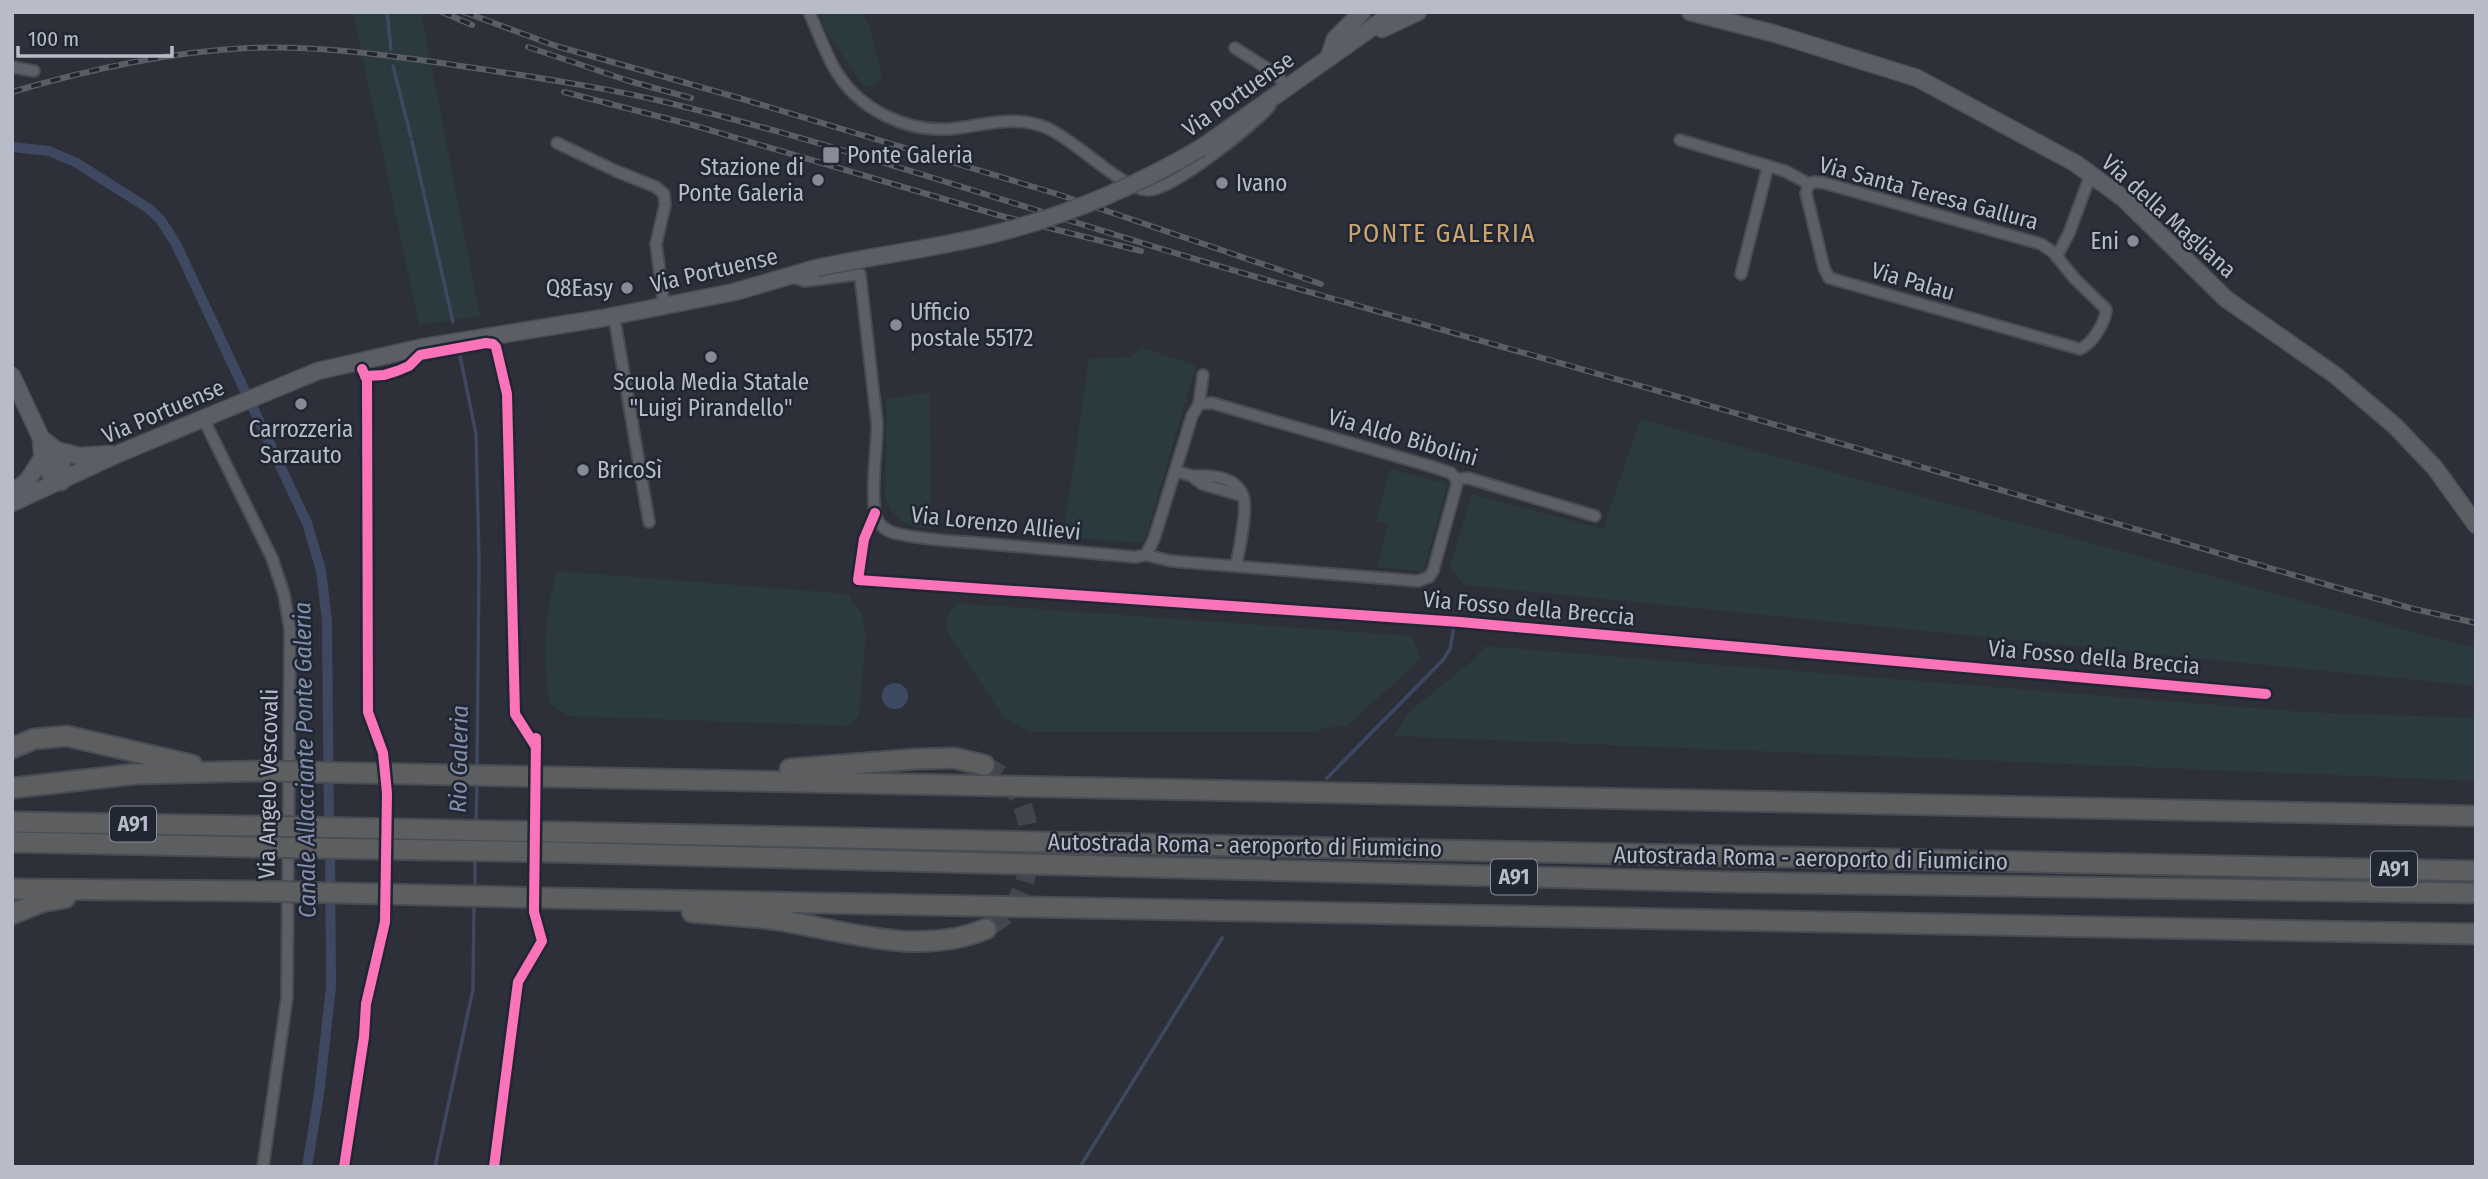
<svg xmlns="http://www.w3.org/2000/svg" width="2488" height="1179" font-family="'Fira Sans Condensed',sans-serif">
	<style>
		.green { fill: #2b3a3e }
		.water { fill: #3e4860 }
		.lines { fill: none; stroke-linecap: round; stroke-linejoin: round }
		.stream { stroke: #3e4860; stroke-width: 3.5 }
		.canal { stroke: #3e4860; stroke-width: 10 }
		.highway-tunnel { stroke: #42454e; stroke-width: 19; stroke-dasharray: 19 10; stroke-linecap: butt }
		.street-casing { stroke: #494b51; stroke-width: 14 }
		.secondary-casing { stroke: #4b4d55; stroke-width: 19 }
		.highway-casing { stroke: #4a4c54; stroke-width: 23 }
		.street { stroke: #5d5f66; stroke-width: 10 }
		.secondary { stroke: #5b5e65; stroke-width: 16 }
		.highway { stroke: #5c5e60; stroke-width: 19 }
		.rail-casing { stroke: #5b5e64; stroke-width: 6 }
		.rail { stroke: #212633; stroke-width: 3.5; stroke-dasharray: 10; stroke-linecap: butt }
		.secondary-bridge-casing { stroke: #4b4d55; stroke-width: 19; stroke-linecap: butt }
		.highway-bridge-casing { stroke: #4a4c54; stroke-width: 23; stroke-linecap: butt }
		.secondary-bridge { stroke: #5b5e65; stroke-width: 16 }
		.highway-bridge { stroke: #5c5e60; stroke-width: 19 }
		.cycleway-casing { stroke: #212633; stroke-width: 15 }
		.cycleway { stroke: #fb73b8; stroke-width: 10 }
		.poi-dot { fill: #878b96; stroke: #212633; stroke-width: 2.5 }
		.labels { text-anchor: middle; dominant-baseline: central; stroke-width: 5; stroke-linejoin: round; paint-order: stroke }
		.shield { fill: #212633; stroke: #8b8f9b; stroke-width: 2 }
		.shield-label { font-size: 21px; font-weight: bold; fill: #b8bcc8 }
		.street-label { font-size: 23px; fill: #b8bcc8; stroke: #212633 }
		.poi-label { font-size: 23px; fill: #b8bcc8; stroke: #212633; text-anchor: start }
		.water-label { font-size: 24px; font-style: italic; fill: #838fac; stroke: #212633 }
		.quarter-label { font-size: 26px; letter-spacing: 2px; fill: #caa371; stroke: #212633 }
	</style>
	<rect width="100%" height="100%" fill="#2d3038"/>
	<!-- green -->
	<g class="green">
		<path d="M353,12H421L480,316L419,325Z"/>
		<path d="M821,12H862L870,28L882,77L872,87L862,85L824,28Z"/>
		<path d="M1142,347L1196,366L1144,543L1063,537L1089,359L1130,357Z"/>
		<path d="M930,392L931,529C904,526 893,521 885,494L887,399Z"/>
		<path d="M1640,419L2465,646L2476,647V686L1464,585L1450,567L1472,494L1603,529Z"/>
		<path d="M1390,469L1448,484L1423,572L1377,567L1388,525L1376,521Z"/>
		<path d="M558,571L848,594L862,614L866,638L859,714L850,726L569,716L549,703C543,660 543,612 558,571Z"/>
		<path d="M956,603L1412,636L1421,659L1347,726L1325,728L1315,732H1030L1004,718L947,632V618Z"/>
		<path d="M1485,646L2304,712L2476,718V781L1394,736L1409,712L1473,660Z"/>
	</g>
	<!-- water -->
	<circle class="water" cx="895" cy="696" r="13"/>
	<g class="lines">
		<!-- stream -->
		<g class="stream">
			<path d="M387,12L391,49"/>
			<path d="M393,66L411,137"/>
			<path d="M412,141L453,322"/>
			<path d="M459,351L476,434L479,561L477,770"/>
			<path d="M1327,778L1443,660L1450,649L1456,616"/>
			<path d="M476,823L477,781"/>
			<path d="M475,889V858"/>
			<path d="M435,1167L473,989L474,904"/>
			<path d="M1080,1167L1222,938"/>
		</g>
		<!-- canal -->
		<g class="canal">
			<path d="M12,147L49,151L75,162L148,208L160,219L176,244L307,523L321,570L327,621L329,830"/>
			<path d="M307,1167L319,1094L331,987L330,847"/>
		</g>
		<!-- highway-tunnel -->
		<path class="highway-tunnel" d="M984,765C991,769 1001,774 1007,780C1037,813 1037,879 1008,913C1002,919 993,924 986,929"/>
		<defs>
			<g id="street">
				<path d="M809,12C817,30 824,49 833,66C857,110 909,135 958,128C989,124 1016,115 1047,128C1076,140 1125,192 1149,190C1174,189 1252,126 1270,106"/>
				<path d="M1235,48L1276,74L1287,87L1283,92"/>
				<path d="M12,67L34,71"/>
				<path d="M1680,140L1785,171L1809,184L1814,182L1824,183L2041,244L2053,252L2075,279L2106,309C2106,322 2092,344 2080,349L1829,278L1824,268L1806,193L1809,184"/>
				<path d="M557,143L616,171L656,187L664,194L665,205L656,244L664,305"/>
				<path d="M2057,256L2069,233L2091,174"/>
				<path d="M1741,274L1768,166"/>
				<path d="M795,275L798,279L805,281L860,274L877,423C878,446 867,508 880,524C885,530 892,533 899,534C925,540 953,541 979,543C1031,548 1083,552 1135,557L1146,555L1171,561L1418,581L1429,577L1433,571L1457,484L1456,479"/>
				<path d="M614,316L649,522"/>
				<path d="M1199,404L1212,403L1430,466L1451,473L1456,479L1468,478L1595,516"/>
				<path d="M203,418L272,558L284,594L290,630L287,997L263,1167"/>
				<path d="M1175,471L1192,476L1202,484L1243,496C1236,476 1211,475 1192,476"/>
				<path d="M875,513L864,539L858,580L1460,622L2266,694"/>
				<path d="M1146,555L1154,539L1192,416L1199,404L1203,375"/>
				<path d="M1236,566C1239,552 1248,506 1243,496"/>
			</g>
			<g id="secondary">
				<path d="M1690,12L1776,34L1917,78L2075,163L2123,198L2226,299L2335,375L2395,426L2435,468L2476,525"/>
				<path d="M1382,29L1418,12"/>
				<path d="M1329,57L1335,39L1362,12"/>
				<path d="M1201,148L1394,12"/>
				<path d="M12,376L41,438L56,450L59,457L62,466L61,482"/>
				<path d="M41,438C42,458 42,471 61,482"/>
				<path d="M56,450L79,456L111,454"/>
				<path d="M12,494L28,480L42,458"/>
				<path d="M12,503L120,453L318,371L419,348L603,318L734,292L817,268"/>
			</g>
			<g id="highway">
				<path d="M12,748L34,739L67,736L192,765"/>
				<path d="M790,769L915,759L954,758L984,765"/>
				<path d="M557,777L2476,816"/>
				<path d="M12,788L135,774L260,771"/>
				<path d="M12,822L254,826"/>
				<path d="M553,832L2476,871"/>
				<path d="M12,842L253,847"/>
				<path d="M553,852L1728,882L2476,893"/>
				<path d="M12,889L252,891"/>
				<path d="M552,898L2476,934"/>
				<path d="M692,912C721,915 750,916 778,920C846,931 919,957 986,929"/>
				<path d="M12,914L42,902L65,898"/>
			</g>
		</defs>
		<!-- street casing -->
		<use href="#street" class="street-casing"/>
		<!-- secondary casing -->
		<use href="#secondary" class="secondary-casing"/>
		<!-- highway casing -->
		<use href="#highway" class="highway-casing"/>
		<!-- street -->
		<use href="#street" class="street"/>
		<!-- secondary -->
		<use href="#secondary" class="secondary"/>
		<!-- highway -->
		<use href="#highway" class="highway"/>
		<defs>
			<g id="rail">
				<path d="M442,12L472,25"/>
				<path d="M464,12L556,46L739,98L1057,194L1321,284"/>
				<path d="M528,47L629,81L691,98"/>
				<path d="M12,92C90,69 167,52 248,48C325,45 400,57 475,68C539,78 602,87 665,102C863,150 1056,220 1253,276C1612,377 1970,480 2328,585L2410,608L2476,623"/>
				<path d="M564,92L696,126L998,215L1141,251"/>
			</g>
		</defs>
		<!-- rail casing -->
		<use href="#rail" class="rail-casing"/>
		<!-- rail -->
		<use href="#rail" class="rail"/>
		<defs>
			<path id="secondary-bridge" d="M817,268C873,256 929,249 985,236C1061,218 1133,188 1201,148"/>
			<g id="highway-bridge">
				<path d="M260,771L557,777"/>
				<path d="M254,826L553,832"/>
				<path d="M253,847L553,852"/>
				<path d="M252,891L552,898"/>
			</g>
		</defs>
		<!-- secondary-bridge casing -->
		<use href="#secondary-bridge" class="secondary-bridge-casing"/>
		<!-- highway-bridge casing -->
		<use href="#highway-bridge" class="highway-bridge-casing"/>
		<!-- secondary-bridge -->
		<use href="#secondary-bridge" class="secondary-bridge"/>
		<!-- highway-bridge -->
		<use href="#highway-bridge" class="highway-bridge"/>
		<defs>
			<g id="cycleway">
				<path d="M365,376L384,375L397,371L409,366L420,355L486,343L493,344L496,347L507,394L515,714L536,747"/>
				<path d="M875,513L864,539L858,580L1460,622L2266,694"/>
				<path d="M344,1167L364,1037L366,1004L385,922L387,793L383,753L368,712L367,380L362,369"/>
				<path d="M494,1167L518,982L542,941L534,912L536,738"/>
			</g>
		</defs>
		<!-- cycleway casing -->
		<use href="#cycleway" class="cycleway-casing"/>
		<!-- cycleway -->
		<use href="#cycleway" class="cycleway"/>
	</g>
	<!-- markers -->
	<g class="poi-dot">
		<rect x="822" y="146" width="18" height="18" rx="3.5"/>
		<circle cx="818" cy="180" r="7"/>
		<circle cx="1222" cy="183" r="7"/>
		<circle cx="2133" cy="241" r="7"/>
		<circle cx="627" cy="288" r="7"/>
		<circle cx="896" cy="325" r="7"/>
		<circle cx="711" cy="357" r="7"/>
		<circle cx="301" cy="404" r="7"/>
		<circle cx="583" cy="470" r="7"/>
	</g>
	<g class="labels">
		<!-- shield labels -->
		<g class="shield">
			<rect x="110" y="806.5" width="46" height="35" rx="5"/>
			<rect x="2371" y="851.5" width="46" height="35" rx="5"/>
			<rect x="1491" y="859.5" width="46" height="35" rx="5"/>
		</g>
		<g class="shield-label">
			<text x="133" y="824">A91</text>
			<text x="2394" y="869">A91</text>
			<text x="1514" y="877">A91</text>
		</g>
		<!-- street labels -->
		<g class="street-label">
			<text transform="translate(1238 94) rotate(-35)">Via Portuense</text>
			<text transform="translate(1929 193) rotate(15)">Via Santa Teresa Gallura</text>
			<text transform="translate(2169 216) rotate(42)">Via della Magliana</text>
			<text transform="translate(714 270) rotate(-13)">Via Portuense</text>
			<text transform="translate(1913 281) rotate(16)">Via Palau</text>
			<text transform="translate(163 411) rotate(-23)">Via Portuense</text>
			<text transform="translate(1403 437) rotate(16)">Via Aldo Bibolini</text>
			<text transform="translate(996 523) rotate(6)">Via Lorenzo Allievi</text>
			<text transform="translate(1529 608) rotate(5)">Via Fosso della Breccia</text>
			<text transform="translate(2094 657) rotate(5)">Via Fosso della Breccia</text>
			<text transform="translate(268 784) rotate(-89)">Via Angelo Vescovali</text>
			<text transform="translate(1245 845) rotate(1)">Autostrada Roma - aeroporto di Fiumicino</text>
			<text transform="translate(1811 858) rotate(1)">Autostrada Roma - aeroporto di Fiumicino</text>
		</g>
		<!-- poi labels -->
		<g class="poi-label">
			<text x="847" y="155">Ponte Galeria</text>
			<text x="804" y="167" text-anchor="end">Stazione di<tspan x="804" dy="26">Ponte Galeria</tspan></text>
			<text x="1236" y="183">Ivano</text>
			<text x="2119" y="241" text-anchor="end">Eni</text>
			<text x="613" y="288" text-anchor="end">Q8Easy</text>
			<text x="910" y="312">Ufficio<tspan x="910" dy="26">postale 55172</tspan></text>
			<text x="711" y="382" text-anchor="middle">Scuola Media Statale<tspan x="711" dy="26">"Luigi Pirandello"</tspan></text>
			<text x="301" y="429" text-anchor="middle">Carrozzeria<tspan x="301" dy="26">Sarzauto</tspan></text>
			<text x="597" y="470">BricoSì</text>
		</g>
		<!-- water labels -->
		<g class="water-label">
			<text transform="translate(459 759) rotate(-89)">Rio Galeria</text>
			<text transform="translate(305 760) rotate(-91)">Canale Allacciante Ponte Galeria</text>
		</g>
		<!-- quarter labels -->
		<g class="quarter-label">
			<text x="1442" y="233">PONTE GALERIA</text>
		</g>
	</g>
	<!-- border -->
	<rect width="2488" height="1179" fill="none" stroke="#b8bcc8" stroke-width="28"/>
	<!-- scale -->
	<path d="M18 46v10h154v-10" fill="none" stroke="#b8bcc8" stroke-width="3.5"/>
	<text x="28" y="46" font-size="21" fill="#b8bcc8" stroke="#212633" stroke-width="5" paint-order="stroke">100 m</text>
</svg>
